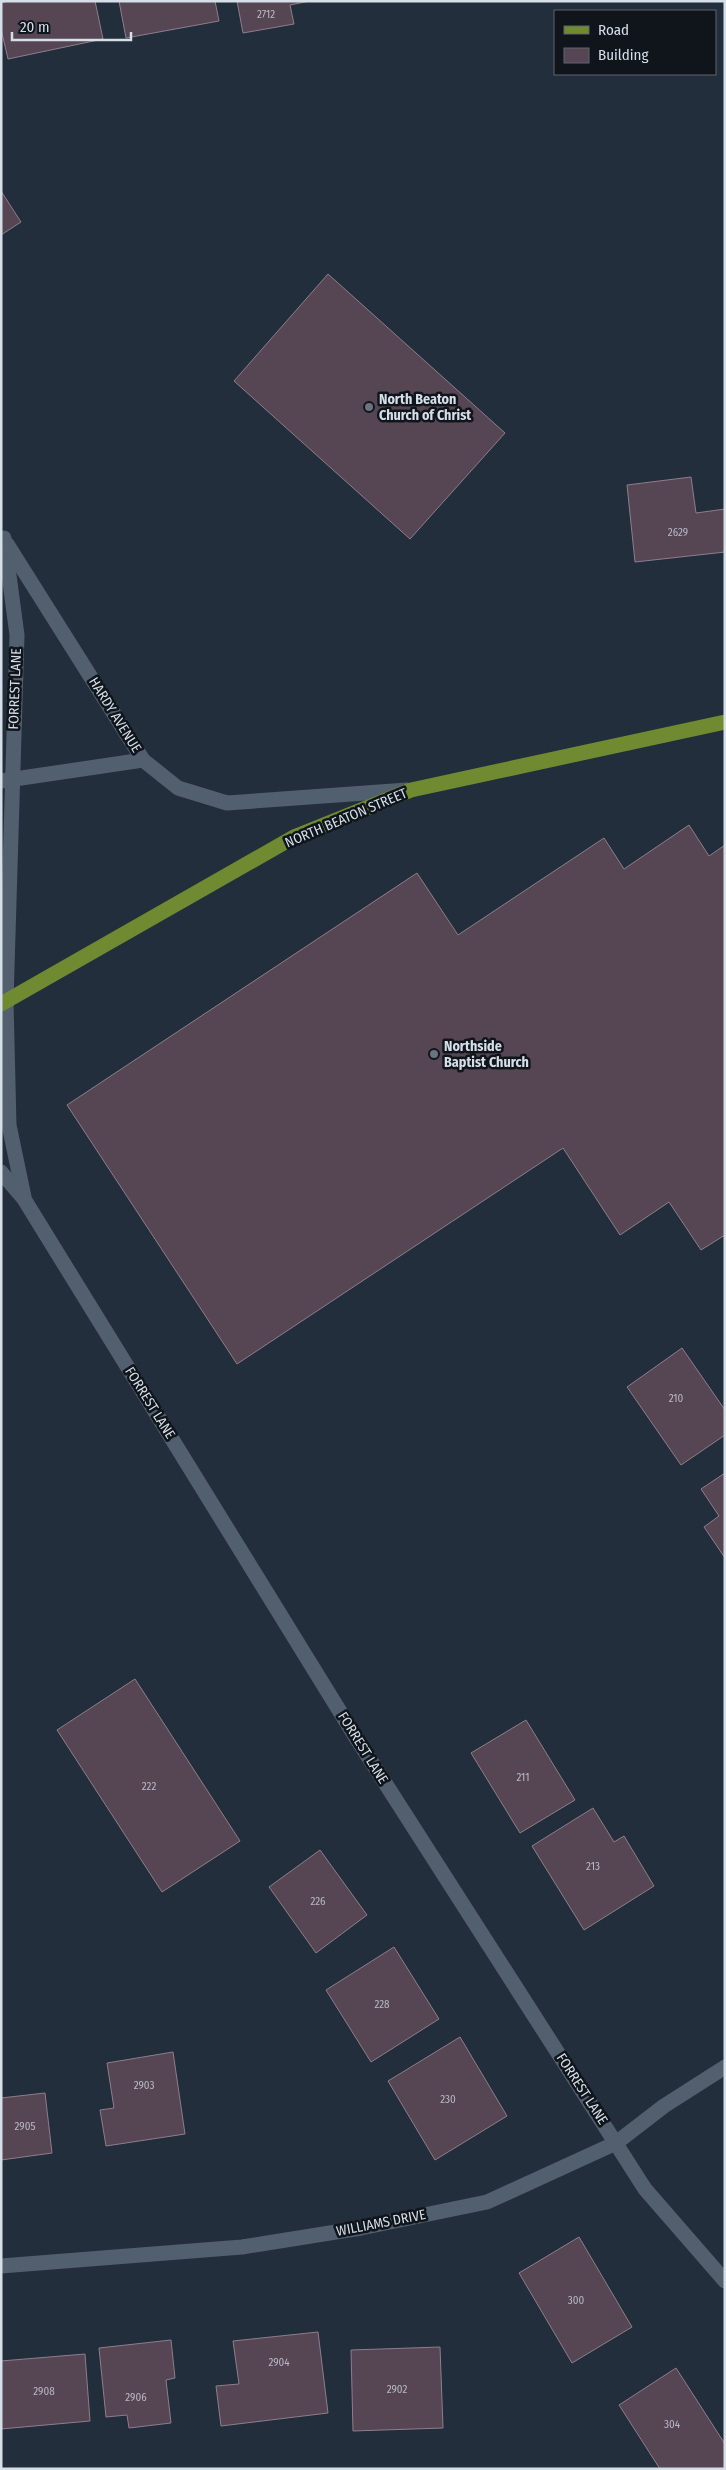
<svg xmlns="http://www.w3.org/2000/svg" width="726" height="2470" font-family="'Fira Sans Condensed',sans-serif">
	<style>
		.building { fill: #564653; stroke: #8f7d8b }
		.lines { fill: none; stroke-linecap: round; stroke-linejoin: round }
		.minor { stroke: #525f6e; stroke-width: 15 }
		.major { stroke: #708a31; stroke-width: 15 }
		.worship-dot { fill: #6b7280; stroke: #10151c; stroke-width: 2 }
		.labels { text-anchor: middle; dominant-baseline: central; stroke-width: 5; stroke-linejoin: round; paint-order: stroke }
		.number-label { font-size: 11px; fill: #b6b8c2 }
		.poi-label { font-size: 14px; font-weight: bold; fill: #d6dee7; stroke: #10151c; text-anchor: start }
		.street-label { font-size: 14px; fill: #d6dee7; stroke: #10151c }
	</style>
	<rect width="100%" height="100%" fill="#222e3b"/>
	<!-- building -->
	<g class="building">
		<path d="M9,1H95L103,39L8,59L1,29V3Z"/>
		<path d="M119,1H215L219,21L126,38Z"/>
		<path d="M237,1H310L290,5L294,24L243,33Z"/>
		<path d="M1,191L21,222L1,235Z"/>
		<path d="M328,274L505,433L410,539L234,381Z"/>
		<path d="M691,477L696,513L725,509V552L635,562L627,485Z"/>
		<path d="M689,825L709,856L725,845V1235L701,1250L669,1202L620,1235L563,1148L237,1364L67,1105L417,873L458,935L604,838L624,869Z"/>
		<path d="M682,1348L725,1410V1435L681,1465L627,1387Z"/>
		<path d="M725,1473V1558L704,1527L719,1516L701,1489Z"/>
		<path d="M135,1679L240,1841L162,1892L57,1730Z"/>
		<path d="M526,1720L575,1800L520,1833L471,1753Z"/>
		<path d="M593,1808L614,1842L624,1836L654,1886L584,1930L532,1846Z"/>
		<path d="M320,1850L367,1915L316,1953L269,1887Z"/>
		<path d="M394,1947L439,2019L371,2062L326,1990Z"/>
		<path d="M460,2037L507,2116L435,2160L388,2081Z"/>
		<path d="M173,2052L185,2134L106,2146L100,2110L114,2108L107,2063Z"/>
		<path d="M45,2093L52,2153L1,2160V2098Z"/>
		<path d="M579,2237L632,2327L572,2363L519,2273Z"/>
		<path d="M318,2332L328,2413L221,2426L216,2386L239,2384L233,2341Z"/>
		<path d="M171,2340L175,2378L166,2380L171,2423L129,2428L127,2415L106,2417L99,2348Z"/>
		<path d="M440,2347L443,2428L353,2431L351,2350Z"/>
		<path d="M85,2354L90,2421L1,2429V2361Z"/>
		<path d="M676,2368L725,2444V2469H660L619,2405Z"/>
	</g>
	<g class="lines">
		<!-- minor -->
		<g class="minor">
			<path d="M4,538L17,635L6,1001L9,1125L24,1197"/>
			<path d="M7,544L143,760L178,788L227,803L407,790"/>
			<path d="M1,781L143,760"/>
			<path d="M1,1172L24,1199L355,1736L645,2189L725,2281"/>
			<path d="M1,2266L242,2247L361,2228L487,2202L616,2143L664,2106L725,2067"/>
		</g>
		<!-- major -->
		<path class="major" d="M1,1004L294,837L411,790L725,722"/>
	</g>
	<!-- markers -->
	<g class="worship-dot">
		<circle cx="369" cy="407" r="5"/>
		<circle cx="434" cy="1054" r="5"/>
	</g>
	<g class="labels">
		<!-- number labels -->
		<g class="number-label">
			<text x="266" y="14">2712</text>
			<text x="678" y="532">2629</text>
			<text x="676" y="1398">210</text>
			<text x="523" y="1777">211</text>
			<text x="149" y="1786">222</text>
			<text x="593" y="1866">213</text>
			<text x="318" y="1901">226</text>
			<text x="382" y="2004">228</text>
			<text x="144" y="2085">2903</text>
			<text x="448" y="2099">230</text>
			<text x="25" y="2126">2905</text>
			<text x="576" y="2300">300</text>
			<text x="279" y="2362">2904</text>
			<text x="397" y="2389">2902</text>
			<text x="44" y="2391">2908</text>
			<text x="136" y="2397">2906</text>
			<text x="672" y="2424">304</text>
		</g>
		<!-- poi labels -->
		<g class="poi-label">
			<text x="379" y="399">North Beaton<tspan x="379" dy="16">Church of Christ</tspan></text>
			<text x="444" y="1046">Northside<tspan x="444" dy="16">Baptist Church</tspan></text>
		</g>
		<!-- street labels -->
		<g class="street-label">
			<text transform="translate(15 689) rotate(-88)">FORREST LANE</text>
			<text transform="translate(115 715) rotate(58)">HARDY AVENUE</text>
			<text transform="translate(346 818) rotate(-23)">NORTH BEATON STREET</text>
			<text transform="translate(150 1403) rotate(58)">FORREST LANE</text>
			<text transform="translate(363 1748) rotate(58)">FORREST LANE</text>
			<text transform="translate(582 2089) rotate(57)">FORREST LANE</text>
			<text transform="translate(381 2223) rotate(-11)">WILLIAMS DRIVE</text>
		</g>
	</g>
	<!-- border -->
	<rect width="726" height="2470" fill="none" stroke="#d6dee7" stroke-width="5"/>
	<!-- legend -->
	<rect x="554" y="10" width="162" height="65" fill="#10151c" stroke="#5f656d"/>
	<rect x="564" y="26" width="25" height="8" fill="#708a31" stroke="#5f656d"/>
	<text x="598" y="35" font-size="15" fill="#d6dee7">Road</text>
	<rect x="564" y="48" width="25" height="15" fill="#564653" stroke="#5f656d"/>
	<text x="598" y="60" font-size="15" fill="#d6dee7">Building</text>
	<!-- scale -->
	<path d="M12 32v8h119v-8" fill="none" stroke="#d6dee7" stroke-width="2.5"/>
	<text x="20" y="32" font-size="15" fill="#d6dee7" stroke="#10151c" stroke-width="4" paint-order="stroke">20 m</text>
</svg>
